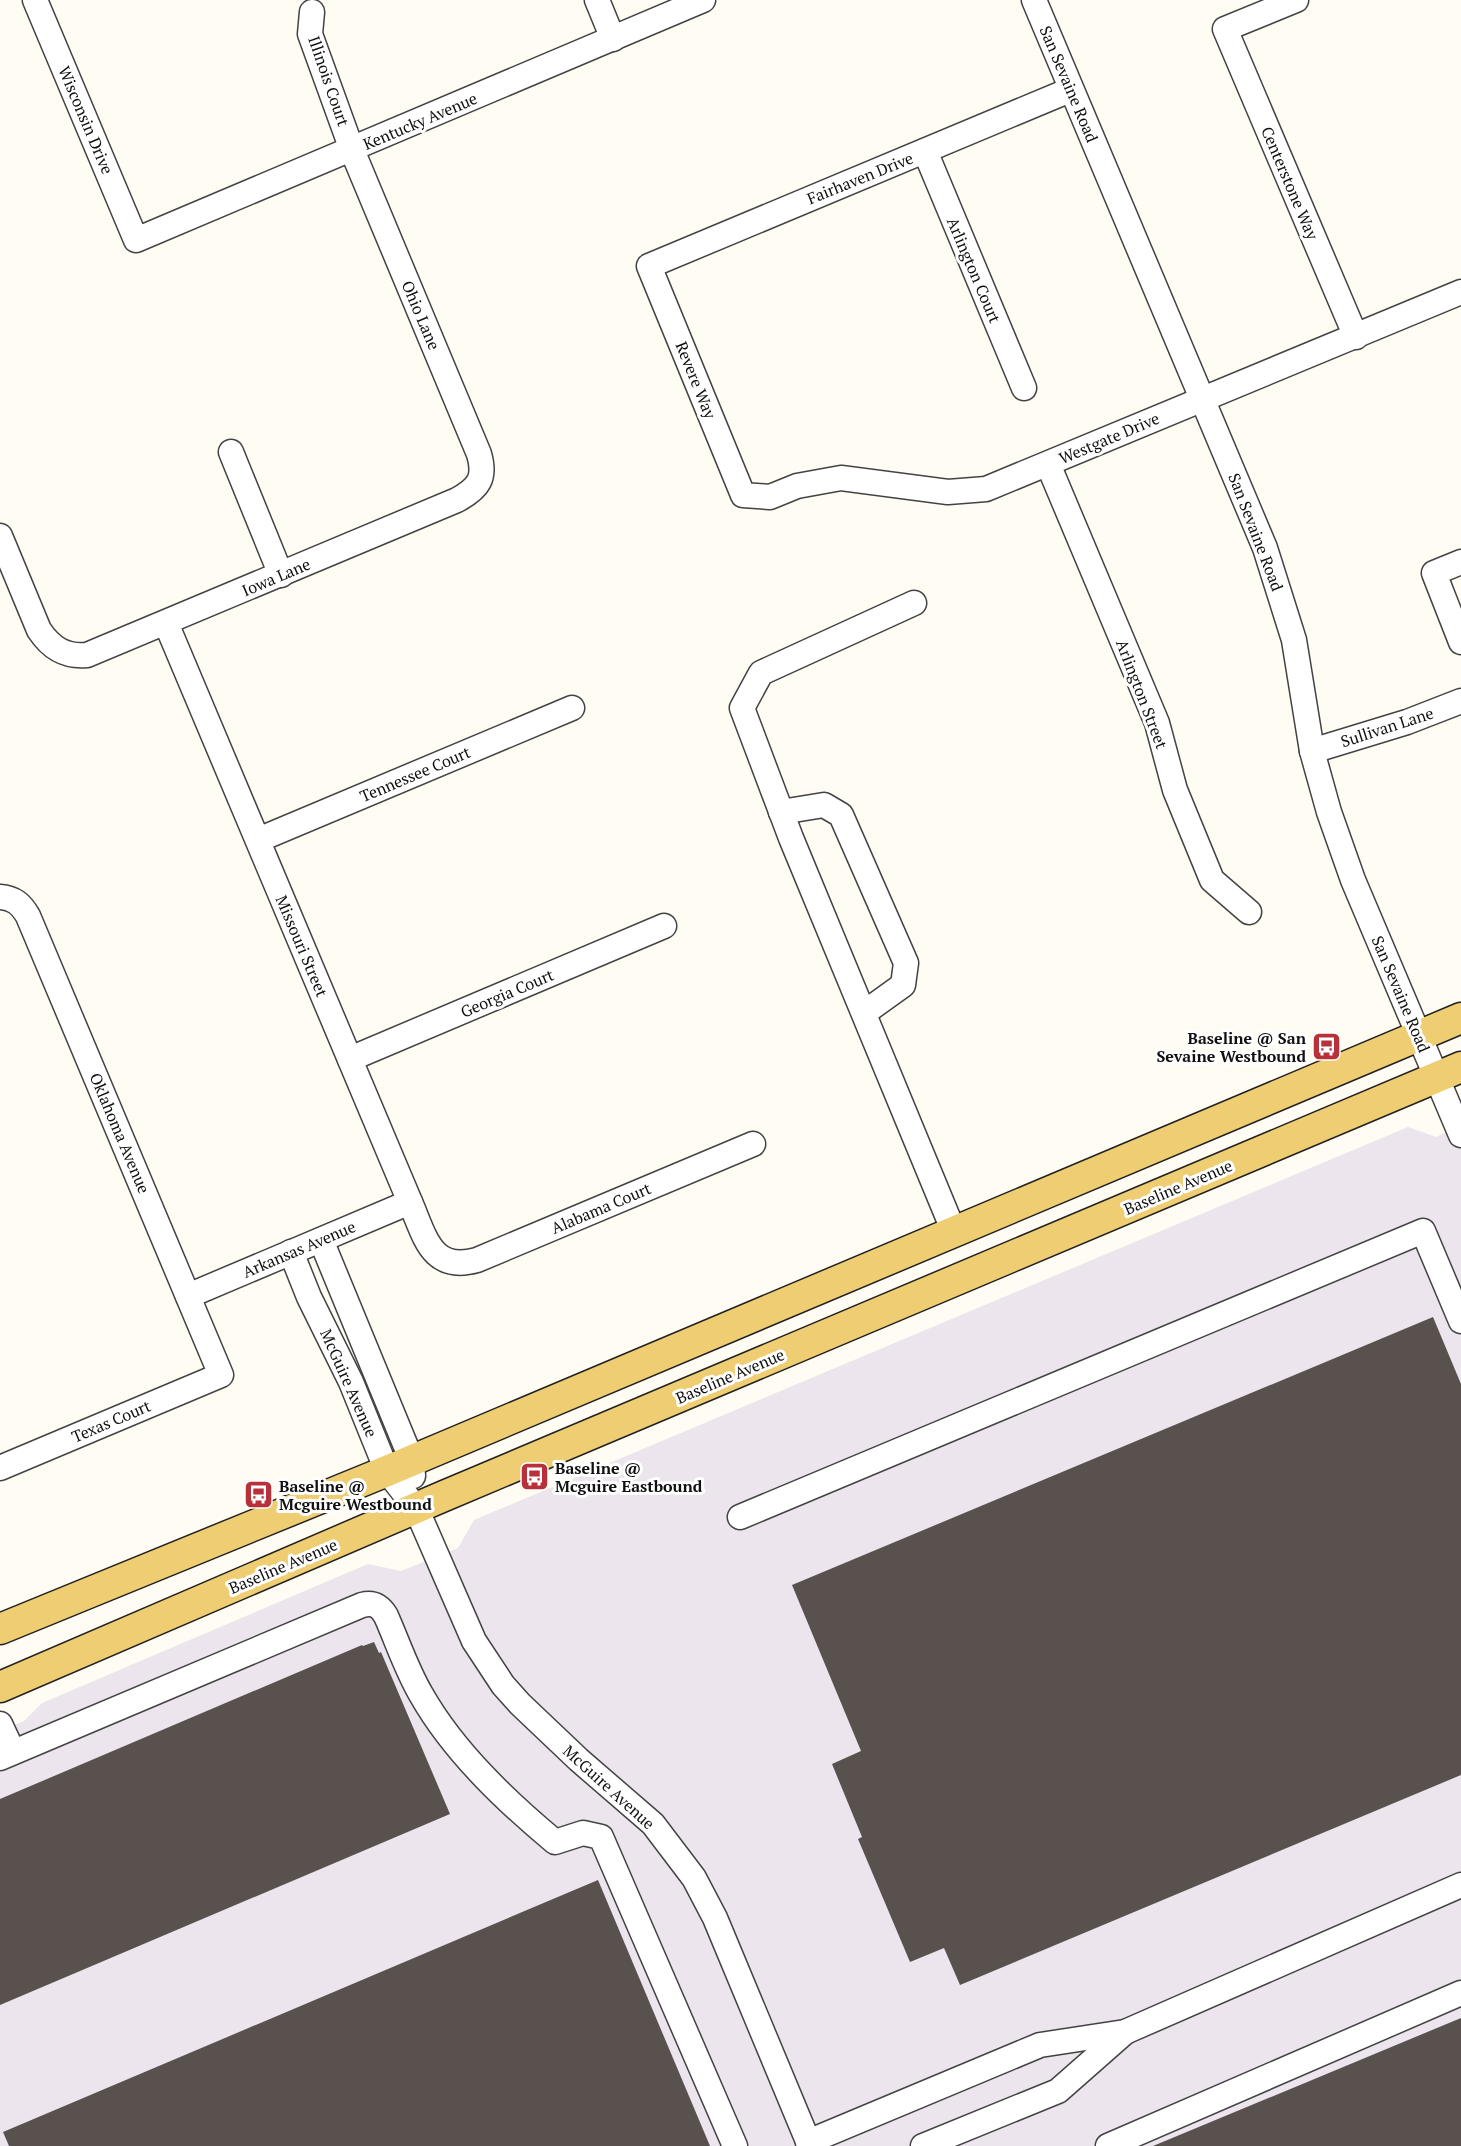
<svg xmlns="http://www.w3.org/2000/svg" width="1461" height="2146" font-family="'PT Serif',serif">
	<style>
		.industrial { fill: #ece5ed }
		.building { fill: #58514d }
		.lines { fill: none; stroke-linecap: round; stroke-linejoin: round }
		.minor-casing { stroke: #434343; stroke-width: 27 }
		.major-casing { stroke: #212121; stroke-width: 33 }
		.minor { stroke: #fff; stroke-width: 24 }
		.major { stroke: #efce73; stroke-width: 30 }
		.labels { text-anchor: middle; dominant-baseline: central; stroke-width: 6; stroke-linejoin: round; paint-order: stroke }
		.street-label { font-size: 16px; fill: #101010; stroke: #fff }
		.poi-label { font-size: 16px; font-weight: bold; fill: #101010; stroke: #fff; text-anchor: start }
	</style>
	<rect width="100%" height="100%" fill="#fefcf3"/>
	<!-- industrial -->
	<path class="industrial" d="M1461,1125V2146H0V1731L24,1721L42,1703L368,1564L401,1571L458,1548L474,1520L1408,1127L1436,1137Z"/>
	<!-- building -->
	<g class="building">
		<path d="M1433,1317L1461,1384V1775L960,1985L944,1948L910,1962L858,1839L862,1837L832,1764L861,1751L792,1585Z"/>
		<path d="M374,1642L379,1653L381,1652L450,1814L0,2005V1799L362,1645L363,1646Z"/>
		<path d="M598,1880L710,2146H9L3,2132Z"/>
		<path d="M1461,2018V2146H1153Z"/>
	</g>
	<g class="lines">
		<defs>
			<g id="minor">
				<path d="M35,0L136,240L703,0"/>
				<path d="M597,0L613,39"/>
				<path d="M1034,0L1265,548L1294,640L1312,751L1329,812L1353,880L1461,1135"/>
				<path d="M1296,0L1225,29L1356,337"/>
				<path d="M1070,90L649,266L743,495L770,497L797,486L841,478L948,492L986,489L1461,292"/>
				<path d="M925,151L1024,388"/>
				<path d="M231,452L281,575"/>
				<path d="M1048,464L1157,723L1175,790L1212,880L1249,912"/>
				<path d="M0,536L39,630C51,648 65,657 87,655L457,500C479,488 486,478 479,454L352,150L310,34L312,12"/>
				<path d="M1461,562L1434,573L1461,642"/>
				<path d="M914,603L761,673L742,708L791,838L954,1232"/>
				<path d="M166,623L410,1202C425,1236 431,1273 477,1260L753,1144"/>
				<path d="M1312,751L1407,722L1461,701"/>
				<path d="M781,812L824,805L841,815L906,963L903,985L864,1013"/>
				<path d="M258,840L572,708"/>
				<path d="M0,897C14,898 21,904 28,916L221,1375L0,1468"/>
				<path d="M350,1059L664,926"/>
				<path d="M321,1240L412,1461L413,1476"/>
				<path d="M291,1252L309,1297L351,1382L387,1471L416,1508L474,1641L503,1685L520,1704L579,1760L653,1824L694,1878L715,1918L810,2146"/>
				<path d="M188,1296L410,1202"/>
				<path d="M740,1517L1423,1231L1461,1321"/>
				<path d="M0,1724L13,1752"/>
				<path d="M0,1758L362,1605C374,1602 380,1606 386,1616C398,1643 407,1671 422,1696C454,1752 506,1801 555,1842L583,1833L601,1837L735,2146"/>
				<path d="M808,2142L1040,2045L1125,2032L1461,1885"/>
				<path d="M923,2146L1058,2091L1125,2032"/>
				<path d="M1108,2146L1461,1993"/>
			</g>
			<g id="major">
				<path d="M0,1629L387,1471L1461,1018"/>
				<path d="M0,1687L444,1496L1461,1067"/>
			</g>
		</defs>
		<!-- minor casing -->
		<use href="#minor" class="minor-casing"/>
		<!-- major casing -->
		<use href="#major" class="major-casing"/>
		<!-- minor -->
		<use href="#minor" class="minor"/>
		<!-- major -->
		<use href="#major" class="major"/>
	</g>
	<!-- icons -->
	<defs>
		<symbol id="bus-square" viewBox="-11 -11 22 22"><rect x="-9" y="-9" width="18" height="18" rx="4" fill="#b7303a" stroke="#fff"/><path d="M-5-6H5V4H4V6H2V4H-2V6H-4V4H-5ZM-3.5-4V0h7V-4ZM-3.5 1.2v1.5H-2V1.2ZM2 1.2v1.5H3.5V1.2Z" fill="#fff"/></symbol>
	</defs>
	<g fill-rule="evenodd">
		<use href="#bus-square" x="1310" y="1030" width="33" height="33"/>
		<use href="#bus-square" x="518" y="1460" width="33" height="33"/>
		<use href="#bus-square" x="242" y="1478" width="33" height="33"/>
	</g>
	<g class="labels">
		<!-- street labels -->
		<g class="street-label">
			<text transform="translate(329 81) rotate(71)">Illinois Court</text>
			<text transform="translate(1069 84) rotate(67)">San Sevaine Road</text>
			<text transform="translate(86 120) rotate(67)">Wisconsin Drive</text>
			<text transform="translate(420 121) rotate(-23)">Kentucky Avenue</text>
			<text transform="translate(860 178) rotate(-22)">Fairhaven Drive</text>
			<text transform="translate(1290 183) rotate(67)">Centerstone Way</text>
			<text transform="translate(974 270) rotate(67)">Arlington Court</text>
			<text transform="translate(421 315) rotate(67)">Ohio Lane</text>
			<text transform="translate(696 380) rotate(68)">Revere Way</text>
			<text transform="translate(1109 438) rotate(-23)">Westgate Drive</text>
			<text transform="translate(1256 532) rotate(69)">San Sevaine Road</text>
			<text transform="translate(276 577) rotate(-23)">Iowa Lane</text>
			<text transform="translate(1142 694) rotate(69)">Arlington Street</text>
			<text transform="translate(1387 727) rotate(-18)">Sullivan Lane</text>
			<text transform="translate(415 774) rotate(-23)">Tennessee Court</text>
			<text transform="translate(302 946) rotate(67)">Missouri Street</text>
			<text transform="translate(507 993) rotate(-23)">Georgia Court</text>
			<text transform="translate(1401 994) rotate(67)">San Sevaine Road</text>
			<text transform="translate(120 1133) rotate(67)">Oklahoma Avenue</text>
			<text transform="translate(1178 1187) rotate(-23)">Baseline Avenue</text>
			<text transform="translate(601 1208) rotate(-23)">Alabama Court</text>
			<text transform="translate(299 1249) rotate(-23)">Arkansas Avenue</text>
			<text transform="translate(730 1376) rotate(-23)">Baseline Avenue</text>
			<text transform="translate(349 1383) rotate(66)">McGuire Avenue</text>
			<text transform="translate(111 1421) rotate(-23)">Texas Court</text>
			<text transform="translate(283 1566) rotate(-23)">Baseline Avenue</text>
			<text transform="translate(609 1787) rotate(42)">McGuire Avenue</text>
		</g>
		<!-- poi labels -->
		<g class="poi-label">
			<text x="1306" y="1038" text-anchor="end">Baseline @ San<tspan x="1306" dy="18">Sevaine Westbound</tspan></text>
			<text x="555" y="1468">Baseline @<tspan x="555" dy="18">Mcguire Eastbound</tspan></text>
			<text x="279" y="1486">Baseline @<tspan x="279" dy="18">Mcguire Westbound</tspan></text>
		</g>
	</g>
</svg>
